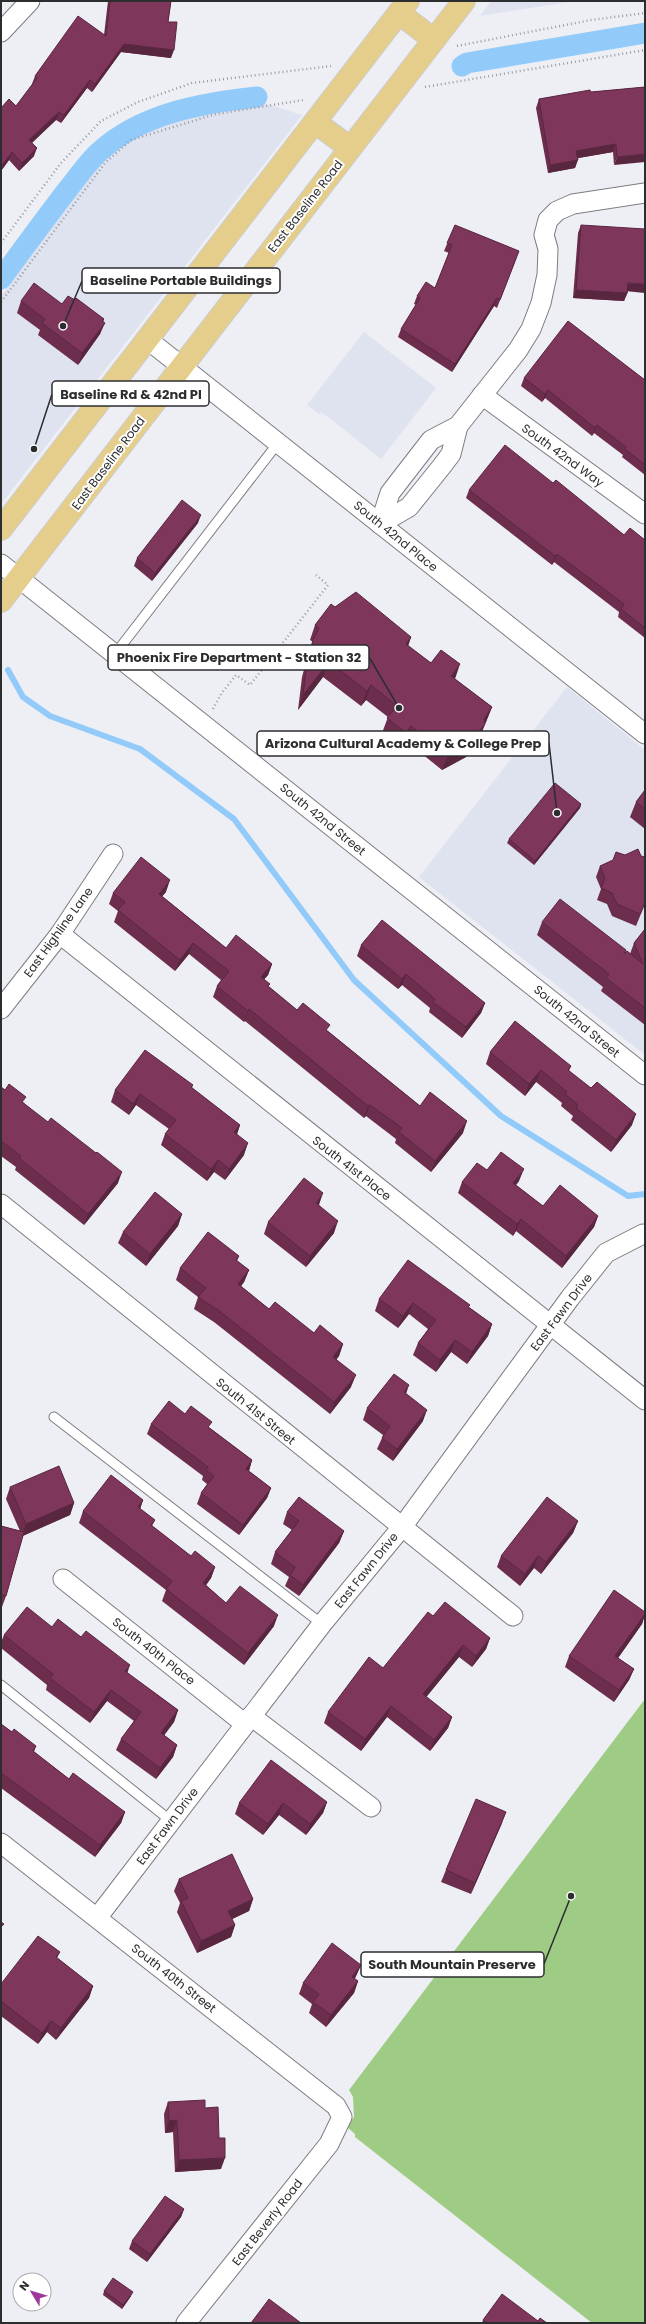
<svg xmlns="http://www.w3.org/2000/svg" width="646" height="2324" font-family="Poppins,sans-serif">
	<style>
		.built { fill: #dfe2ef }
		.green { fill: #9fcc84 }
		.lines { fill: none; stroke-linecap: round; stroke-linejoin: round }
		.stream { stroke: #92cbfa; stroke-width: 6 }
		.canal { stroke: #92cbfa; stroke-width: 21 }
		.lane-casing { stroke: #7c7d82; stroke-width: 11 }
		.street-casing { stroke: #7c7d82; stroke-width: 21 }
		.primary-casing { stroke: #cccdcd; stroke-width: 24 }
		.path { stroke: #9b9ca0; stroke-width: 2.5; stroke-dasharray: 1 3; stroke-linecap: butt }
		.lane { stroke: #fff; stroke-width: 9 }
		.street { stroke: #fff; stroke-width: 19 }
		.primary { stroke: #e5ce8b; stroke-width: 22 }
		.wall { fill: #6d2e4e }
		.shaded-wall { fill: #592640 }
		.building { fill: #7f365b; stroke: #592640 }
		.labels { text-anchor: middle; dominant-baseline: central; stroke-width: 4; stroke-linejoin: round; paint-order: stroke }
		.street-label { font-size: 12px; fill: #2c2d2f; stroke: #fff }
		.leader { fill: none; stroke: #2c2d2f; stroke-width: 1.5 }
		.callout-dot { fill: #2c2d2f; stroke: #fff; stroke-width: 1.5 }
		.callout { fill: #fff; stroke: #2c2d2f; stroke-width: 1.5 }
		.callout-label { font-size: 13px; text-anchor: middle; font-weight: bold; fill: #2c2d2f }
	</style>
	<rect width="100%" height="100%" fill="#eeeff5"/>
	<!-- built -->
	<g class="built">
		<path d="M491,1H575L480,16Z"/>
		<path d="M254,100L302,115L1,504V296L92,172L110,151L132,137L172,120Z"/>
		<path d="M364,332L436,388L381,459L336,423L321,412L319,414L307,405Z"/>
		<path d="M567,687L645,750V1055L419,877Z"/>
	</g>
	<!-- green -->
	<path class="green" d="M645,1699V2323H592L355,2137V2134L347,2127L354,2117L353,2097L349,2090Z"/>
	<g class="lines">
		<!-- stream -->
		<path class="stream" d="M8,670L23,697L50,716L140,749L234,819L354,980L501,1116L628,1196L645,1194"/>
		<!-- canal -->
		<g class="canal">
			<path d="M462,66L467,63L645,33"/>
			<path d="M1,279C23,249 45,219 68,189C78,177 87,163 99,152C142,113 202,103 257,97"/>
		</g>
		<defs>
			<g id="lane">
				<path d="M115,654L278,443"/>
				<path d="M54,1417L322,1624"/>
				<path d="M1,1685L171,1821"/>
			</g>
			<g id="street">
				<path d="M1,32L30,1"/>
				<path d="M147,339L645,734"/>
				<path d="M482,395L645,514"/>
				<path d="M380,524L390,493L431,440L458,426L518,350L531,329L541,303L547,275L548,249L544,235L548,220L557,211L573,204L645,193"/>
				<path d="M380,524L409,507L442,466L451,454L458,426"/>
				<path d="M1,564L645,1075"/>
				<path d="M60,934L645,1400"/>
				<path d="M1,1009L60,934L113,854"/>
				<path d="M1,1204L513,1616"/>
				<path d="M63,1579L245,1724"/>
				<path d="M251,1716L371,1807"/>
				<path d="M1,1843L336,2106L342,2117L329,2144L186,2323"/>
				<path d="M97,1918L322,1624L402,1527L570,1298L606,1253L643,1234"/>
			</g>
			<g id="primary">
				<path d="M399,13L434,40"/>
				<path d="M315,122L350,148"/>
				<path d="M1,529L408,1"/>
				<path d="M1,601L464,1"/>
			</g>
		</defs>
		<!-- lane casing -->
		<use href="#lane" class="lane-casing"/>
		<!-- street casing -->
		<use href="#street" class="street-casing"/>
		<!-- primary casing -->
		<use href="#primary" class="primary-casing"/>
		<!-- path -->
		<g class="path">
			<path d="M457,46L591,20L645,13"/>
			<path d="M425,87L645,50"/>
			<path d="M1,243L61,163L101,121L138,102L192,83L331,66"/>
			<path d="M1,302L105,163L131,140L216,114L304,100"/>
			<path d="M213,709L221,694L236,675L250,685L328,585L316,575"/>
		</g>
		<!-- lane -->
		<use href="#lane" class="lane"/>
		<!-- street -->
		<use href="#street" class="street"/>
		<!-- primary -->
		<use href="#primary" class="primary"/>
	</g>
	<!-- wall -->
	<g class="wall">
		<path d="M108,1H171L168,22L171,58L121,52L92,92L87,88L61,123L56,120L32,143L34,156L19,171L9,160L1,171V108L16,106L32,85V84L35,76L104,35Z"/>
		<path d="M645,87L614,165L613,152L578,158L575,168L548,173L536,108L539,99L591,92Z"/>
		<path d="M455,225L516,259L497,308L494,306L452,372L398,337L401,329L416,305L414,304L417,296L435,288L449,253L444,251Z"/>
		<path d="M581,225L628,292L624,301L573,298L578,233Z"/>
		<path d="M75,300L104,319L100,334L78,365L38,335L40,330L17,313L21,301L62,304Z"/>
		<path d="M524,378L645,380V475L622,457L623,455L594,433L592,436L545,398L542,402L521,386Z"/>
		<path d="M553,483L624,535L645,540V638L618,617L619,612L554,562L552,565L466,498L469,490Z"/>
		<path d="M198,523L152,581L134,566L137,558Z"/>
		<path d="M335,607L411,637L408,646L431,663L455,679L492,707L479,739L466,757L442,770L406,741L401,748L382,733L388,717L366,700L361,706L323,677L298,710L302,677L308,655L313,642L310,640L315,625Z"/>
		<path d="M645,790V829L630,817L636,802Z"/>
		<path d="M581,804L580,808L534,865L507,843L509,839Z"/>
		<path d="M625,855L641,856L645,904L636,926L612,916L607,904L597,900L601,889L596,877L600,866Z"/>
		<path d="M166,892L162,896L226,948L272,964L268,975L264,979L269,987L297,1010L328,1031L420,1106L463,1133L431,1172L395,1143L396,1139L366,1116L364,1118L245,1021L244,1022L213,997L217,986L221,980L189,954L175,971L114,922L118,911L109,904L113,893Z"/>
		<path d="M542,922L624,954H630L634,943L645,929V1025L601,991L603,987L537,935Z"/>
		<path d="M361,945L485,1003L481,1013L462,1038L429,1012L430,1008L402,985L398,989L357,956Z"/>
		<path d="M490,1052L571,1066L569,1071L632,1125L611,1152L571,1120L573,1116L561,1106L562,1103L536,1082L525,1096L486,1064Z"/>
		<path d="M193,1085L192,1088L240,1125L237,1134L244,1155L225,1180L214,1172L207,1181L161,1145L165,1134L169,1129L136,1105L129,1115L111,1102L115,1090Z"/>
		<path d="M1,1087L24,1103L118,1183L84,1225L15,1170L16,1167L1,1156Z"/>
		<path d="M487,1170L519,1181L516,1185L543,1206L598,1216L594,1227L562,1268L516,1231L513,1236L458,1193L462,1182Z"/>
		<path d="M319,1205L334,1233L306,1267L264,1234L268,1222Z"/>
		<path d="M182,1214L178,1226L146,1266L118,1243L123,1232Z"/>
		<path d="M239,1256L237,1261L249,1270L244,1282L241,1286L269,1309L314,1333L343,1344L339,1356L336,1360L351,1387L330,1414L214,1322L194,1309L198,1297L176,1280L180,1268Z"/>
		<path d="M379,1299L469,1307L492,1324L488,1336L467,1364L451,1352L436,1372L413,1355L418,1343L428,1329L409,1314L398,1328L375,1311Z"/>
		<path d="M406,1394L423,1421L393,1461L377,1449L382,1438L383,1435L363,1420L367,1408Z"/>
		<path d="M185,1414L210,1428L252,1460L249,1471L271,1488L267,1498L239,1535L197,1504L201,1493L207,1484L202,1480L203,1476L147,1434L151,1424Z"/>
		<path d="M10,1487L74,1503L70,1515L23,1536L6,1596L2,1607H1V1526L20,1531L6,1499Z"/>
		<path d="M143,1500L140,1509L155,1520L152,1526L191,1556L215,1567L211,1578L206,1585L226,1603L274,1626L244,1665L162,1601L166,1590L79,1523L83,1511Z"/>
		<path d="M287,1512L344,1531L339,1543L299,1596L285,1586L289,1577L271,1564L275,1552L292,1530L283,1524Z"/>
		<path d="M578,1521L573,1533L541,1574L534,1568L520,1586L497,1567L501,1556Z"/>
		<path d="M645,1612V1615L642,1624L618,1658L634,1669L629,1680L614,1702L565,1667L569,1656Z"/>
		<path d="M433,1616L490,1638L486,1649L472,1667L459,1657L426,1697L452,1717L448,1728L430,1751L387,1717L361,1751L324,1723L328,1712L383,1668Z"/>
		<path d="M52,1627L81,1637L127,1673L178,1710L174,1722L164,1735L177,1745L173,1757L156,1779L116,1750L121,1739L134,1721L107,1701L90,1723L46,1690L47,1685L1,1648V1642L4,1635Z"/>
		<path d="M1,1724L12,1732L36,1746L34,1752L69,1779L125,1812L121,1823L95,1857L1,1788Z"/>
		<path d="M327,1802L323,1813L306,1835L279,1815L263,1835L235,1814L239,1803Z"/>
		<path d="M502,1823L471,1894L441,1882L446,1870Z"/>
		<path d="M179,1879L253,1899L249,1911L232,1919L235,1925L231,1937L197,1953L177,1912L180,1903L174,1891Z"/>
		<path d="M60,1952L57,1958L93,1986L89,1998L56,2040L47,2032L38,2044L1,2016V1984Z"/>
		<path d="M361,1965L356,1976L355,1979L358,1981L354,1993L326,2027L309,2013L312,2004L299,1994L303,1983Z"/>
		<path d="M168,2102L205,2108L219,2138L221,2169L175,2172L173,2132L165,2133L164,2114Z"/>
		<path d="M184,2209L181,2217L147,2262L129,2249L132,2241Z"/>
		<path d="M104,2291L131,2296L122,2309L103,2295Z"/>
		<path d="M483,2320L538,2321L547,2323H482Z"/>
	</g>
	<!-- shaded-wall -->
	<g class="shaded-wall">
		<path d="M124,44L174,50L171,58L121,52L92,92L95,84Z"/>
		<path d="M90,80L87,88L61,123L64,115Z"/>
		<path d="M59,112L56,120L26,148L29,140Z"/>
		<path d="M616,144L613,152L573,159L576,151Z"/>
		<path d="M37,148L34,156L19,171L22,163Z"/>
		<path d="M12,152L9,160L1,171V167Z"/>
		<path d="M645,154V162L614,165L617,157Z"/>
		<path d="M578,160L575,168L548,173L550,165Z"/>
		<path d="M628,283L645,284V293L625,291Z"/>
		<path d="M576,290L627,293L624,301L573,298Z"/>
		<path d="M497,298L494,306L452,372L455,364Z"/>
		<path d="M104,319L100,329L105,323L100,334L78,365L82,353Z"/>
		<path d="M548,390L545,398L542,402L545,394Z"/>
		<path d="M597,425L594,433L592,436L595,428Z"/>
		<path d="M201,515L198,523L152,581L155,573Z"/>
		<path d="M557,554L554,562L552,565L555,556Z"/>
		<path d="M411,637L406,652V644Z"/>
		<path d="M329,662L323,677L298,710L303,695Z"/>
		<path d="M460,664L455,679L451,676Z"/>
		<path d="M371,685L366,700L361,706L367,691Z"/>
		<path d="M492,707L486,722L483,726L485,724L479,739L466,757L442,770L448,755L484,719Z"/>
		<path d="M411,726L406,741L401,748L406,733Z"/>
		<path d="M581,804L580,808L534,865L535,861Z"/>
		<path d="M170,880L166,892L155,905L159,894Z"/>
		<path d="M193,943L189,954L175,971L180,960Z"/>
		<path d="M272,964L268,975L257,988L261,977Z"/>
		<path d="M406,974L402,985L398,989L402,979Z"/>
		<path d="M485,1003L481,1013L462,1038L466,1027Z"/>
		<path d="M249,1009L245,1021L244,1022L248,1011Z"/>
		<path d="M541,1070L536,1082L525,1096L529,1084Z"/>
		<path d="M140,1094L136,1105L129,1115L133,1104Z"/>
		<path d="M370,1105L366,1116L364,1118L368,1106Z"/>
		<path d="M636,1114L632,1125L611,1152L616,1140Z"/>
		<path d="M467,1121L463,1133L431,1172L435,1161Z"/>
		<path d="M240,1125L236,1137L234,1132Z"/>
		<path d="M248,1143L244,1155L225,1180L229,1169Z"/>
		<path d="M218,1160L214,1172L207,1181L211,1169Z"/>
		<path d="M524,1169L519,1181L508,1195L513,1183Z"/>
		<path d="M122,1172L118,1183L84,1225L88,1214Z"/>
		<path d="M323,1193L319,1205L312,1215L316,1203Z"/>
		<path d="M182,1214L178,1226L146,1266L150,1254Z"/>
		<path d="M598,1216L594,1227L562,1268L566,1256Z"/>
		<path d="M521,1219L516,1231L513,1236L517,1224Z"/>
		<path d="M338,1221L334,1233L306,1267L310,1256Z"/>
		<path d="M249,1270L244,1282L234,1296L238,1284Z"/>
		<path d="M413,1303L409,1314L398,1328L403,1316Z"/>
		<path d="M492,1324L488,1336L467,1364L472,1352Z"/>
		<path d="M455,1340L451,1352L436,1372L440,1360Z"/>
		<path d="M343,1344L339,1356L329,1369L333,1357Z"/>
		<path d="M356,1375L351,1387L330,1414L334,1402Z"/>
		<path d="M409,1385L405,1397L404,1392Z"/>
		<path d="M427,1410L423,1421L393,1461L397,1449Z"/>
		<path d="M252,1460L249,1471L246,1469Z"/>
		<path d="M271,1488L267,1498L239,1535L243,1525Z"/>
		<path d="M143,1500L139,1512L138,1507Z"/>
		<path d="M74,1503L70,1515L22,1536L26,1524Z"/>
		<path d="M578,1521L573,1533L541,1574L546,1562Z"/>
		<path d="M344,1531L339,1543L299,1596L303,1585Z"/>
		<path d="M538,1556L534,1568L520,1586L525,1574Z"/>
		<path d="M215,1567L211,1578L199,1595L203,1583Z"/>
		<path d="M645,1614L642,1624L611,1668L615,1656Z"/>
		<path d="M278,1615L274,1626L244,1665L248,1653Z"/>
		<path d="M490,1638L486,1649L472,1667L476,1656Z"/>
		<path d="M463,1645L459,1657L419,1706L423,1694Z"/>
		<path d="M130,1665L126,1677L125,1671Z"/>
		<path d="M634,1669L629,1680L614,1702L619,1690Z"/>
		<path d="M111,1690L107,1701L90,1723L94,1712Z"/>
		<path d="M391,1706L387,1717L361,1751L365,1739Z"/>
		<path d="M178,1710L174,1722L157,1745L161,1733Z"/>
		<path d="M452,1717L448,1728L430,1751L434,1740Z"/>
		<path d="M177,1745L173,1757L156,1779L160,1768Z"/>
		<path d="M327,1802L323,1813L306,1835L310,1824Z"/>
		<path d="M283,1803L279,1815L263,1835L268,1824Z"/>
		<path d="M125,1812L121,1823L95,1857L100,1845Z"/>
		<path d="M506,1812L502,1823L471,1894L475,1883Z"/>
		<path d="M253,1899L249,1911L224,1923L228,1911Z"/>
		<path d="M235,1925L231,1937L197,1953L201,1941Z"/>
		<path d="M361,1965L356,1976L347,1988L352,1977Z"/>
		<path d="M358,1981L354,1993L326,2027L331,2015Z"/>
		<path d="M93,1986L89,1998L56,2040L61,2028Z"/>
		<path d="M51,2021L47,2032L38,2044L42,2033Z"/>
		<path d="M177,2120L173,2132L165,2133L169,2121Z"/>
		<path d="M225,2158L221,2169L175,2172L179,2160Z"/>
		<path d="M184,2209L181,2217L147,2262L150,2254Z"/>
		<path d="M133,2292L131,2296L122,2309L123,2305Z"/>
	</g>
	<!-- building -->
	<g class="building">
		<path d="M110,1H171L168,22H177L174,50L124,44L95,84L90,80L64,115L59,112L29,140L37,148L22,163L12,152L1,167V108L9,99L16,106L37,78L35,76L78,16L106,36Z"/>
		<path d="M645,87V154L617,157L616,144L576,151L578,160L550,165L539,99L590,90L591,92Z"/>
		<path d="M455,225L519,251L500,300L497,298L455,364L401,329L420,298L417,296L426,282L435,288L452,245L447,243Z"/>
		<path d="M581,225L645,229V284L628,283L627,293L576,290Z"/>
		<path d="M34,283L62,304L68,296L75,300L76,298L104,319L102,321L105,323L82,353L42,323L45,319L21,301Z"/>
		<path d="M568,321L645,380V465L625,449L626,447L597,425L595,428L548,390L545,394L524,378Z"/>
		<path d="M505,445L553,483L556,480L624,535L630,528L645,540V628L621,609L624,604L557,554L555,556L469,490Z"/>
		<path d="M182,500L201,515L155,573L137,558Z"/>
		<path d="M356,592L411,637L406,644L431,663L441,650L460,664L451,676L492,707L484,719L485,724L471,742L448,755L411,726L406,733L387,718L397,706L371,685L367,691L329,662L303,695L307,662L313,640L319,628L315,625L331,604L335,607Z"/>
		<path d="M555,783L581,804L535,861L509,839Z"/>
		<path d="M645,790V809L636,802Z"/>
		<path d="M638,849L641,856L645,857V903L640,914L617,904L612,893L601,888L605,878L600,866L613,860L616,852L625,855Z"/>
		<path d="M141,857L170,880L159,894L226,948L236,935L272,964L261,977L270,984L268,986L297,1010L303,1003L330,1025L326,1030L420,1106L430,1092L467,1121L435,1161L399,1132L402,1128L370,1105L368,1106L249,1009L248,1011L217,986L229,971L193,943L180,960L118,910L125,902L113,893Z"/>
		<path d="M560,899L626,950L624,954L627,951L643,964L634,943L645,929V1008L606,978L609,974L542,922Z"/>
		<path d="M382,920L485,1003L466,1027L433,1002L435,999L406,974L402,979L361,945Z"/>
		<path d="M515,1021L571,1066L568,1070L591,1088L597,1082L636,1114L616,1140L576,1108L578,1105L565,1094L567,1092L541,1070L529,1084L490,1052Z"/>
		<path d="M145,1050L193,1085L191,1087L240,1125L234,1132L248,1143L229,1169L218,1160L211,1169L165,1134L176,1120L140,1094L133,1104L115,1090Z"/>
		<path d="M9,1084L26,1097L22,1102L48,1122L51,1118L96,1153L97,1152L122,1172L88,1214L19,1158L21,1156L1,1141V1087L5,1090Z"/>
		<path d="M501,1152L524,1169L513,1183L543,1206L560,1185L598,1216L566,1256L521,1219L517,1224L462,1182L477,1163L487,1170Z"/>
		<path d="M304,1178L323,1193L316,1203L338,1221L310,1256L268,1222Z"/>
		<path d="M155,1192L182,1214L150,1254L123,1232Z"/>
		<path d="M208,1232L239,1256L236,1260L249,1270L238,1284L269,1309L275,1302L314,1333L320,1325L343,1344L333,1357L356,1375L334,1402L218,1310L198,1297L206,1288L180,1268Z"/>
		<path d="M408,1260L470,1305L468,1307L492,1324L472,1352L455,1340L440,1360L418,1343L436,1320L413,1303L403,1316L379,1299Z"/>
		<path d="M394,1374L409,1385L404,1392L427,1410L397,1449L382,1438L390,1426L367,1408Z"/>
		<path d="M169,1401L185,1414L191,1406L212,1422L208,1427L252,1460L246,1469L271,1488L243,1525L201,1493L214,1476L206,1470L208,1467L151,1424Z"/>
		<path d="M59,1466L74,1503L26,1524L10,1487Z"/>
		<path d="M111,1475L143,1500L138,1507L155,1520L151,1525L191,1556L195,1551L215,1567L203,1583L226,1603L240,1586L278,1615L248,1653L166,1589L172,1581L83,1511Z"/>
		<path d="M299,1497L344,1531L303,1585L290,1575L295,1567L275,1552L299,1521L287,1512Z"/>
		<path d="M547,1497L578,1521L546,1562L538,1556L525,1574L501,1556Z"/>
		<path d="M1,1526L24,1532L6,1596L1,1594Z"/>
		<path d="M614,1590L645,1612V1614L615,1656L634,1669L619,1690L569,1656Z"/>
		<path d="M445,1602L490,1638L476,1656L463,1645L423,1694L452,1717L434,1740L391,1706L365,1739L328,1712L369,1657L383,1668L428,1612L433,1616Z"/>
		<path d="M27,1607L52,1627L58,1619L81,1637L86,1631L130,1665L125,1671L178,1710L161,1733L177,1745L160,1768L121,1739L141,1712L111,1690L94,1712L50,1678L53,1674L4,1635Z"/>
		<path d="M1,1724L12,1732L14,1729L36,1746L33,1751L69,1779L73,1773L125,1812L100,1845L1,1773Z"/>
		<path d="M271,1760L327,1802L310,1824L283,1803L268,1824L239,1803Z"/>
		<path d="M476,1799L506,1812L475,1883L446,1870Z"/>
		<path d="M232,1854L253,1899L228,1911L235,1925L201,1941L181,1901L188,1898L179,1879Z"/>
		<path d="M1,1922L4,1924L1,1927Z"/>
		<path d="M38,1936L60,1952L56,1957L93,1986L61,2028L51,2021L42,2033L1,2001V1984Z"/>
		<path d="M332,1943L361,1965L352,1977L358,1981L331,2015L313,2002L319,1994L303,1983Z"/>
		<path d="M205,2100V2108L218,2107L219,2138H225V2158L179,2160L177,2120L169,2121L168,2102Z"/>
		<path d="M165,2196L184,2209L150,2254L132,2241Z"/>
		<path d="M113,2278L133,2292L123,2305L104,2291Z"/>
		<path d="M502,2294L538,2321L540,2318L547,2323H487L483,2320Z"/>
		<path d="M269,2299L301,2323H251Z"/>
	</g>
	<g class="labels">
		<!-- street labels -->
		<g class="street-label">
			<text transform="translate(305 206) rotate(-52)">East Baseline Road</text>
			<text transform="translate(563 455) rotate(36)">South 42nd Way</text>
			<text transform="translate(108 463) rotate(-53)">East Baseline Road</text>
			<text transform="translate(396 536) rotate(39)">South 42nd Place</text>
			<text transform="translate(323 819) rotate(39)">South 42nd Street</text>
			<text transform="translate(58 932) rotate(-54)">East Highline Lane</text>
			<text transform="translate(577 1021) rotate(39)">South 42nd Street</text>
			<text transform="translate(352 1168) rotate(38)">South 41st Place</text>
			<text transform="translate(561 1312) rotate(-53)">East Fawn Drive</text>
			<text transform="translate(256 1411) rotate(39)">South 41st Street</text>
			<text transform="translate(366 1570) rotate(-51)">East Fawn Drive</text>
			<text transform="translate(154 1651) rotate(38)">South 40th Place</text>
			<text transform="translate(167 1826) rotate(-53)">East Fawn Drive</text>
			<text transform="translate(174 1978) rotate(38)">South 40th Street</text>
			<text transform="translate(267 2222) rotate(-52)">East Beverly Road</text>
		</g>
	</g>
	<!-- callouts -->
	<path class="leader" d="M63 326L82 281M34 449L52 394M399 708L369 657M557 813L549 743M571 1896L544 1964"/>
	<g class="callout-dot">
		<circle cx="63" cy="326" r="4"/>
		<circle cx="34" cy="449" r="4"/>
		<circle cx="399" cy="708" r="4"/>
		<circle cx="557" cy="813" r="4"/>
		<circle cx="571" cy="1896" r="4"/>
	</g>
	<g class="callout">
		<rect x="82" y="268" width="198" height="25" rx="4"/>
		<rect x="52" y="381" width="157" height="25" rx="4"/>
		<rect x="108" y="645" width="261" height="25" rx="4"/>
		<rect x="257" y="731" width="292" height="25" rx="4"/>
		<rect x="361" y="1952" width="183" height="25" rx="4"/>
	</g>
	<g class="callout-label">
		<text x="181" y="285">Baseline Portable Buildings</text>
		<text x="131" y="399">Baseline Rd &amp; 42nd Pl</text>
		<text x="239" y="662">Phoenix Fire Department - Station 32</text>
		<text x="403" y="748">Arizona Cultural Academy &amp; College Prep</text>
		<text x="452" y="1969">South Mountain Preserve</text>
	</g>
	<!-- border -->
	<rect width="646" height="2324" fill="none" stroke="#2c2d2f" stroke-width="4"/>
	<!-- north arrow -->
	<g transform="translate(32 2292) rotate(308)"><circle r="19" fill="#ffffff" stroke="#ababac"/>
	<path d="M0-3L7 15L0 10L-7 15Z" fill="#9f379a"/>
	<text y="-6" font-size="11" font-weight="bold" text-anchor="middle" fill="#2c2d2f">N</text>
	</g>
</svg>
